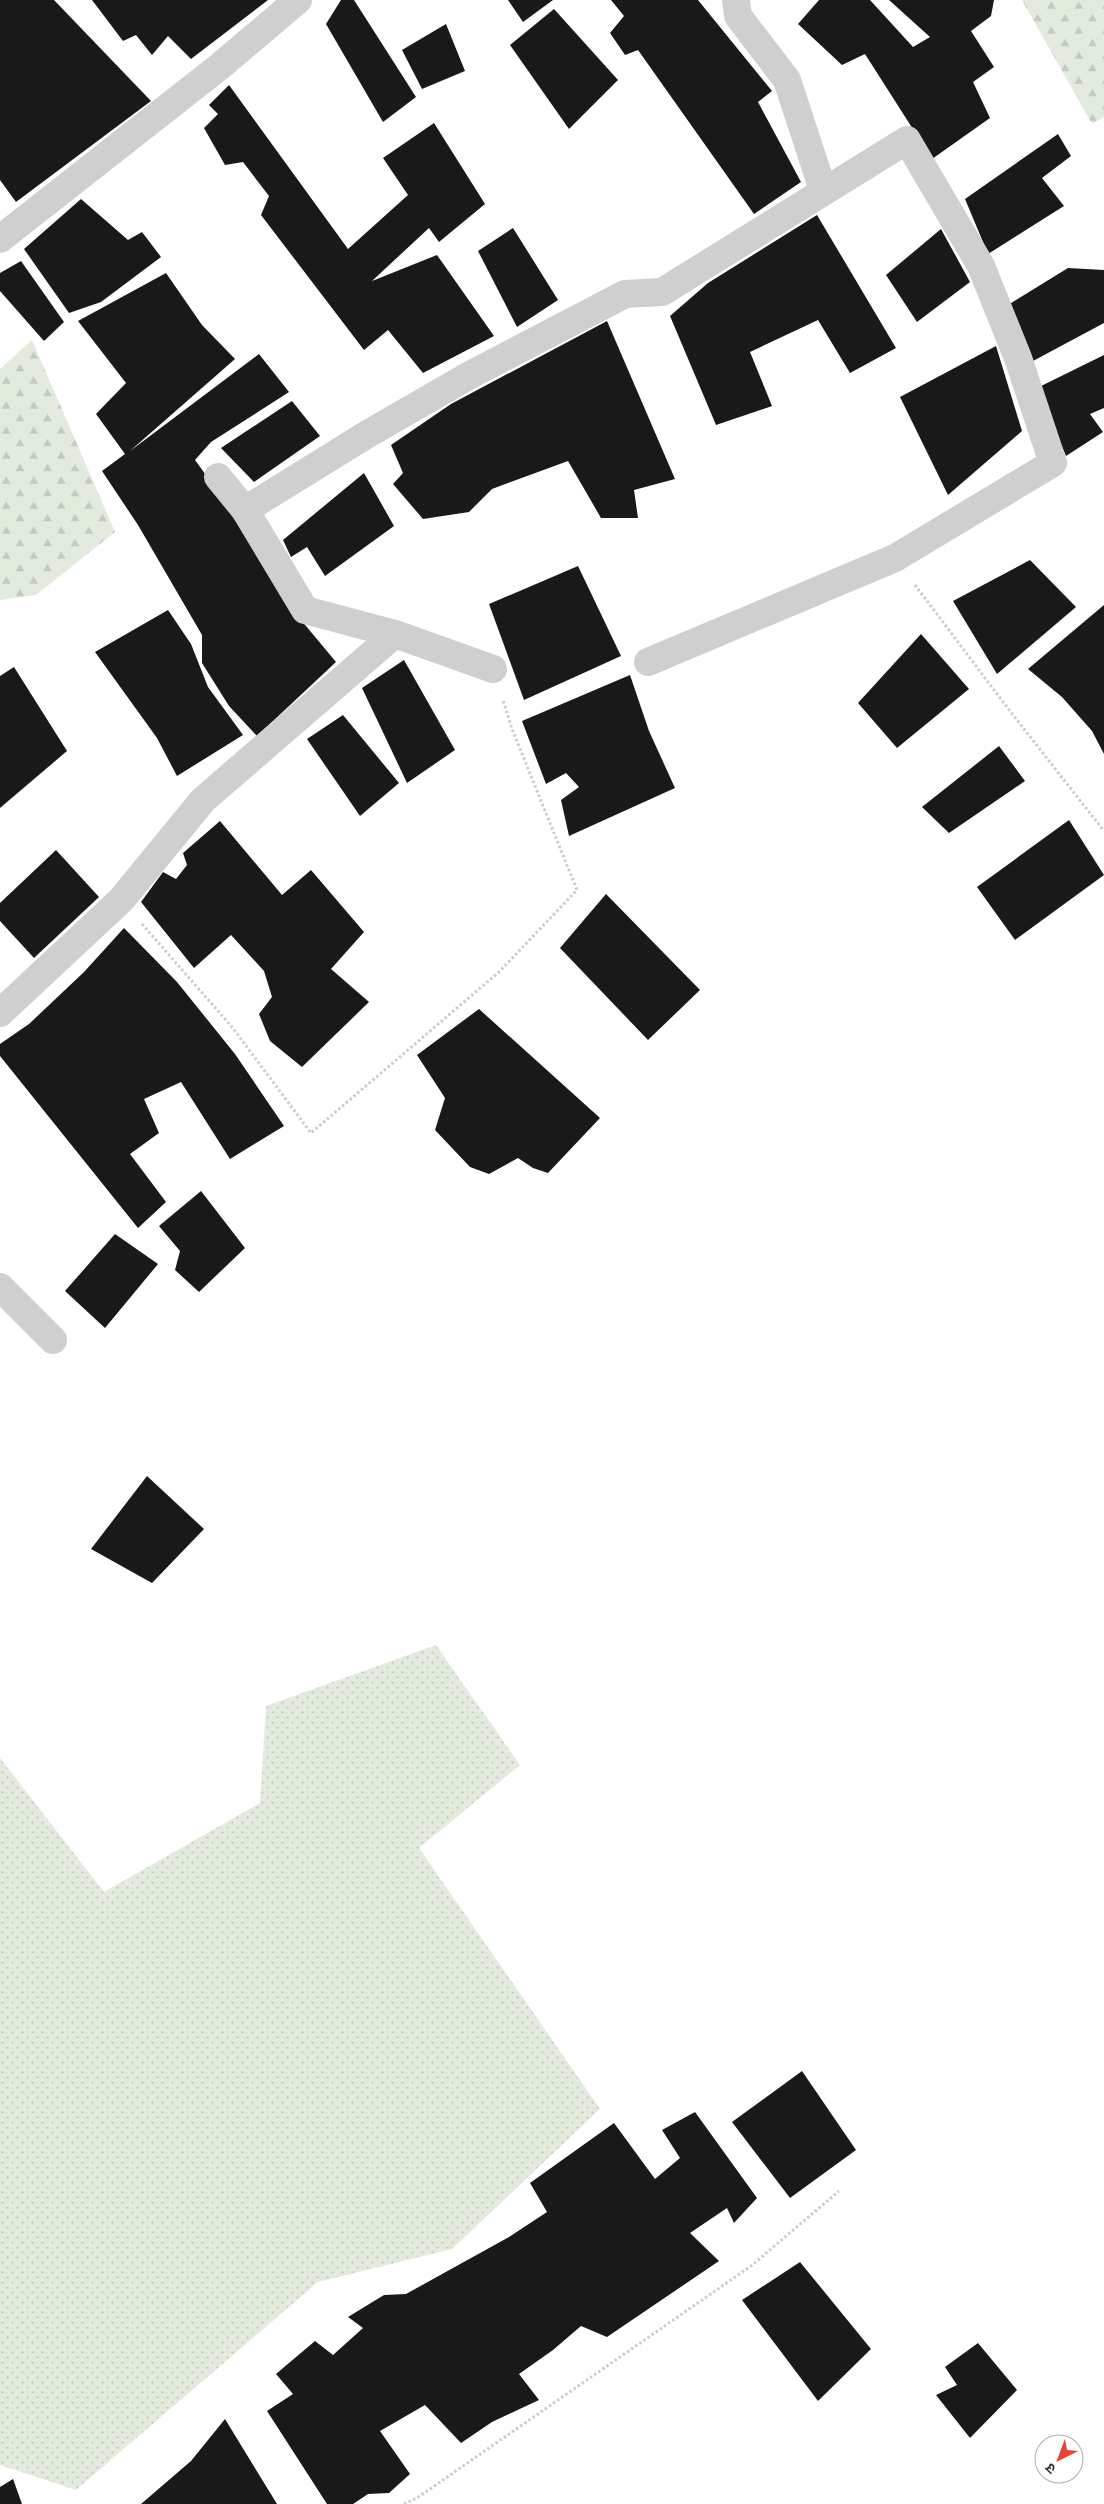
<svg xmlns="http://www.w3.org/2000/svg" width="1104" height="2504" font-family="Raleway,'Noto Sans Devanagari',sans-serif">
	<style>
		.grass { fill: url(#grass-dots) }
		.forest { fill: url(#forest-firs) }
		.building { fill: #191919 }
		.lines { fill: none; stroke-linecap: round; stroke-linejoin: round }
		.path { stroke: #ccc; stroke-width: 3; stroke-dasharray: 2.5 2.5; stroke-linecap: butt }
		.street { stroke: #cfcfcf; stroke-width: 28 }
	</style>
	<defs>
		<pattern id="grass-dots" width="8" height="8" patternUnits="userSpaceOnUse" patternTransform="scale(1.25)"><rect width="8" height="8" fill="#e3ebde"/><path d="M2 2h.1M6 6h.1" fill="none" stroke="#c3cabf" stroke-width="1.8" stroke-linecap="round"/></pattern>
		<pattern id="forest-firs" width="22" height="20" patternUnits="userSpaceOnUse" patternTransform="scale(1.25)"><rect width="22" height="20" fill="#e3ebde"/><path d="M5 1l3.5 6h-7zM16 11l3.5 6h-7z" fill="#c3cabf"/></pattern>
	</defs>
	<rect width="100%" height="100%" fill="#fff"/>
	<!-- grass -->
	<path class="grass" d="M436,1645L520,1765L419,1848L600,2109L452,2249L318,2282L76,2490L0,2465V1758L104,1892L260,1803L266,1706Z"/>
	<!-- forest -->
	<g class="forest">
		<path d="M1022,0H1104V117L1092,124Z"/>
		<path d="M32,340L115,532L36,595L0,600V369Z"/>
	</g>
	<!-- building -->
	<g class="building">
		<path d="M0,0H54L151,101L16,202L0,180Z"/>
		<path d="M92,0H268L191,59L168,36L152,55L136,35L123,41Z"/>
		<path d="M341,0H354L416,97L383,122L326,24Z"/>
		<path d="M508,0H553L523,22Z"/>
		<path d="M611,0H698L772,91L758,102L801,182L754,214L638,50L625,55L610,33L624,16Z"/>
		<path d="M819,0H870L913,47L930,37L889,0H994L991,16L971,31L994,67L973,82L990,118L932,159L865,54L842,65L798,24Z"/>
		<path d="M554,9L618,80L569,129L510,45Z"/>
		<path d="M446,24L465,71L422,89L402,50Z"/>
		<path d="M229,85L348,249L408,195L383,158L434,123L485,204L439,242L429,228L372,281L437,255L494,336L423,373L388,330L364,350L261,215L269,196L243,162L225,165L204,128L218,114L209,105Z"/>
		<path d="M1058,134L1071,156L1042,178L1064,206L988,254L965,199Z"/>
		<path d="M81,199L128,240L142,232L161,257L101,302L69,313L24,249Z"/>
		<path d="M817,215L896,348L850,373L818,320L750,352L772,406L716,425L670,316L708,283Z"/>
		<path d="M513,228L558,300L517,327L478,251Z"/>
		<path d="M941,229L970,282L917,322L886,275Z"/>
		<path d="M21,261L64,322L44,341L0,291V273Z"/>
		<path d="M1068,268L1104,270V323L1033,361L1008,305Z"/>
		<path d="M166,273L202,325L235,359L130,451L259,354L289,392L211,442L195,460L235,515L281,596L336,662L257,736L229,706L202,663V635L138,525L102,471L125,454L96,414L126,383L78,321Z"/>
		<path d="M607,321L675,479L634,490L638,518H601L568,461L492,489L469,512L423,519L393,484L403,473L391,445L451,404Z"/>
		<path d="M996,346L1022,431L948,495L900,397Z"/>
		<path d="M1104,355V408L1090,414L1103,432L1066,456L1037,388Z"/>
		<path d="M292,401L320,436L254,482L221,448Z"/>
		<path d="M364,473L394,526L325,576L307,547L291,557L283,540Z"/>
		<path d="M1030,560L1076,607L997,674L953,601Z"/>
		<path d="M578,566L621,656L524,700L489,604Z"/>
		<path d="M1104,605V754L1092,731L1062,697L1028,669Z"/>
		<path d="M168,610L191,644L208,687L243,735L177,776L157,738L95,652Z"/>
		<path d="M921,634L969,689L897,748L858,703Z"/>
		<path d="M404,660L455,750L407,783L362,688Z"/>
		<path d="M14,667L67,751L0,808V676Z"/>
		<path d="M630,675L649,731L675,788L569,836L561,800L579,787L566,773L546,784L522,721Z"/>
		<path d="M343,715L399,783L360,816L307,739Z"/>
		<path d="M999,746L1025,781L949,833L922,807Z"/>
		<path d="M1069,820L1104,875L1015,940L977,887Z"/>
		<path d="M220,821L282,895L311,870L364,932L331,969L369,1002L302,1067L270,1041L259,1014L272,997L264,971L231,935L194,968L141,902L163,872L176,879L187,865L183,853Z"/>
		<path d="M56,850L99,897L34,958L0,921V903Z"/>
		<path d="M606,894L700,990L648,1040L560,948Z"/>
		<path d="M124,928L177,982L235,1054L284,1126L230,1159L181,1082L144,1099L159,1133L130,1154L166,1202L138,1228L0,1056V1044L29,1024L84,972Z"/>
		<path d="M479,1009L600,1118L548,1173L533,1168L518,1158L489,1174L470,1167L435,1130L445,1098L417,1055Z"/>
		<path d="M201,1191L245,1248L199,1292L175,1270L180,1251L159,1226Z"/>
		<path d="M115,1234L158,1264L105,1328L65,1291Z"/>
		<path d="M147,1476L204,1529L152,1583L91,1549Z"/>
		<path d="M802,2071L856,2150L790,2198L732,2122Z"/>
		<path d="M695,2112L757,2198L734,2223L727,2208L690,2233L719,2261L607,2337L581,2326L553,2350L519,2374L539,2400L492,2422L461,2443L425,2405L380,2431L410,2474L389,2493L368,2494L353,2504H327L267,2411L293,2394L276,2374L315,2341L333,2355L363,2328L348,2317L384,2295L406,2294L509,2237L547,2212L530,2183L614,2123L655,2179L680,2158L662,2130Z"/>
		<path d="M800,2262L871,2349L818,2401L742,2300Z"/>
		<path d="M978,2343L1017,2390L970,2438L936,2395L957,2385L945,2367Z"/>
		<path d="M225,2419L277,2504H141L191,2461Z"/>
		<path d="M13,2479L22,2504H0V2487Z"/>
	</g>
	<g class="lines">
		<!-- path -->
		<g class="path">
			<path d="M915,585L1013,715L1104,831"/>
			<path d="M142,924L232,1027L311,1133L499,972L577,890L512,729L503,700"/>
			<path d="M404,2504L417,2498L751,2266L839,2191"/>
		</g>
		<!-- street -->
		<g class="street">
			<path d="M736,0L738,16L787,80L823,190"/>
			<path d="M0,239L219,67L298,0"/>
			<path d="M218,477L245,510L305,610L395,634"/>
			<path d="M245,510L366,435L470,375L625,294L662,292L907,140L981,266L1018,358L1053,463L895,558L648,662"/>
			<path d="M0,1013L121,900L203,800L395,634L493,669"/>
			<path d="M0,1287L53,1340"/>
		</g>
	</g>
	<!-- north arrow -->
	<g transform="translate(1059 2459) rotate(222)"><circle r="24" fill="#ffffff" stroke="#adadad"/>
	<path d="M0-4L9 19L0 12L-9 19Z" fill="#e84136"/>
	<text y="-8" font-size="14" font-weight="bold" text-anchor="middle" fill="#323232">उ</text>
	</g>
</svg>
